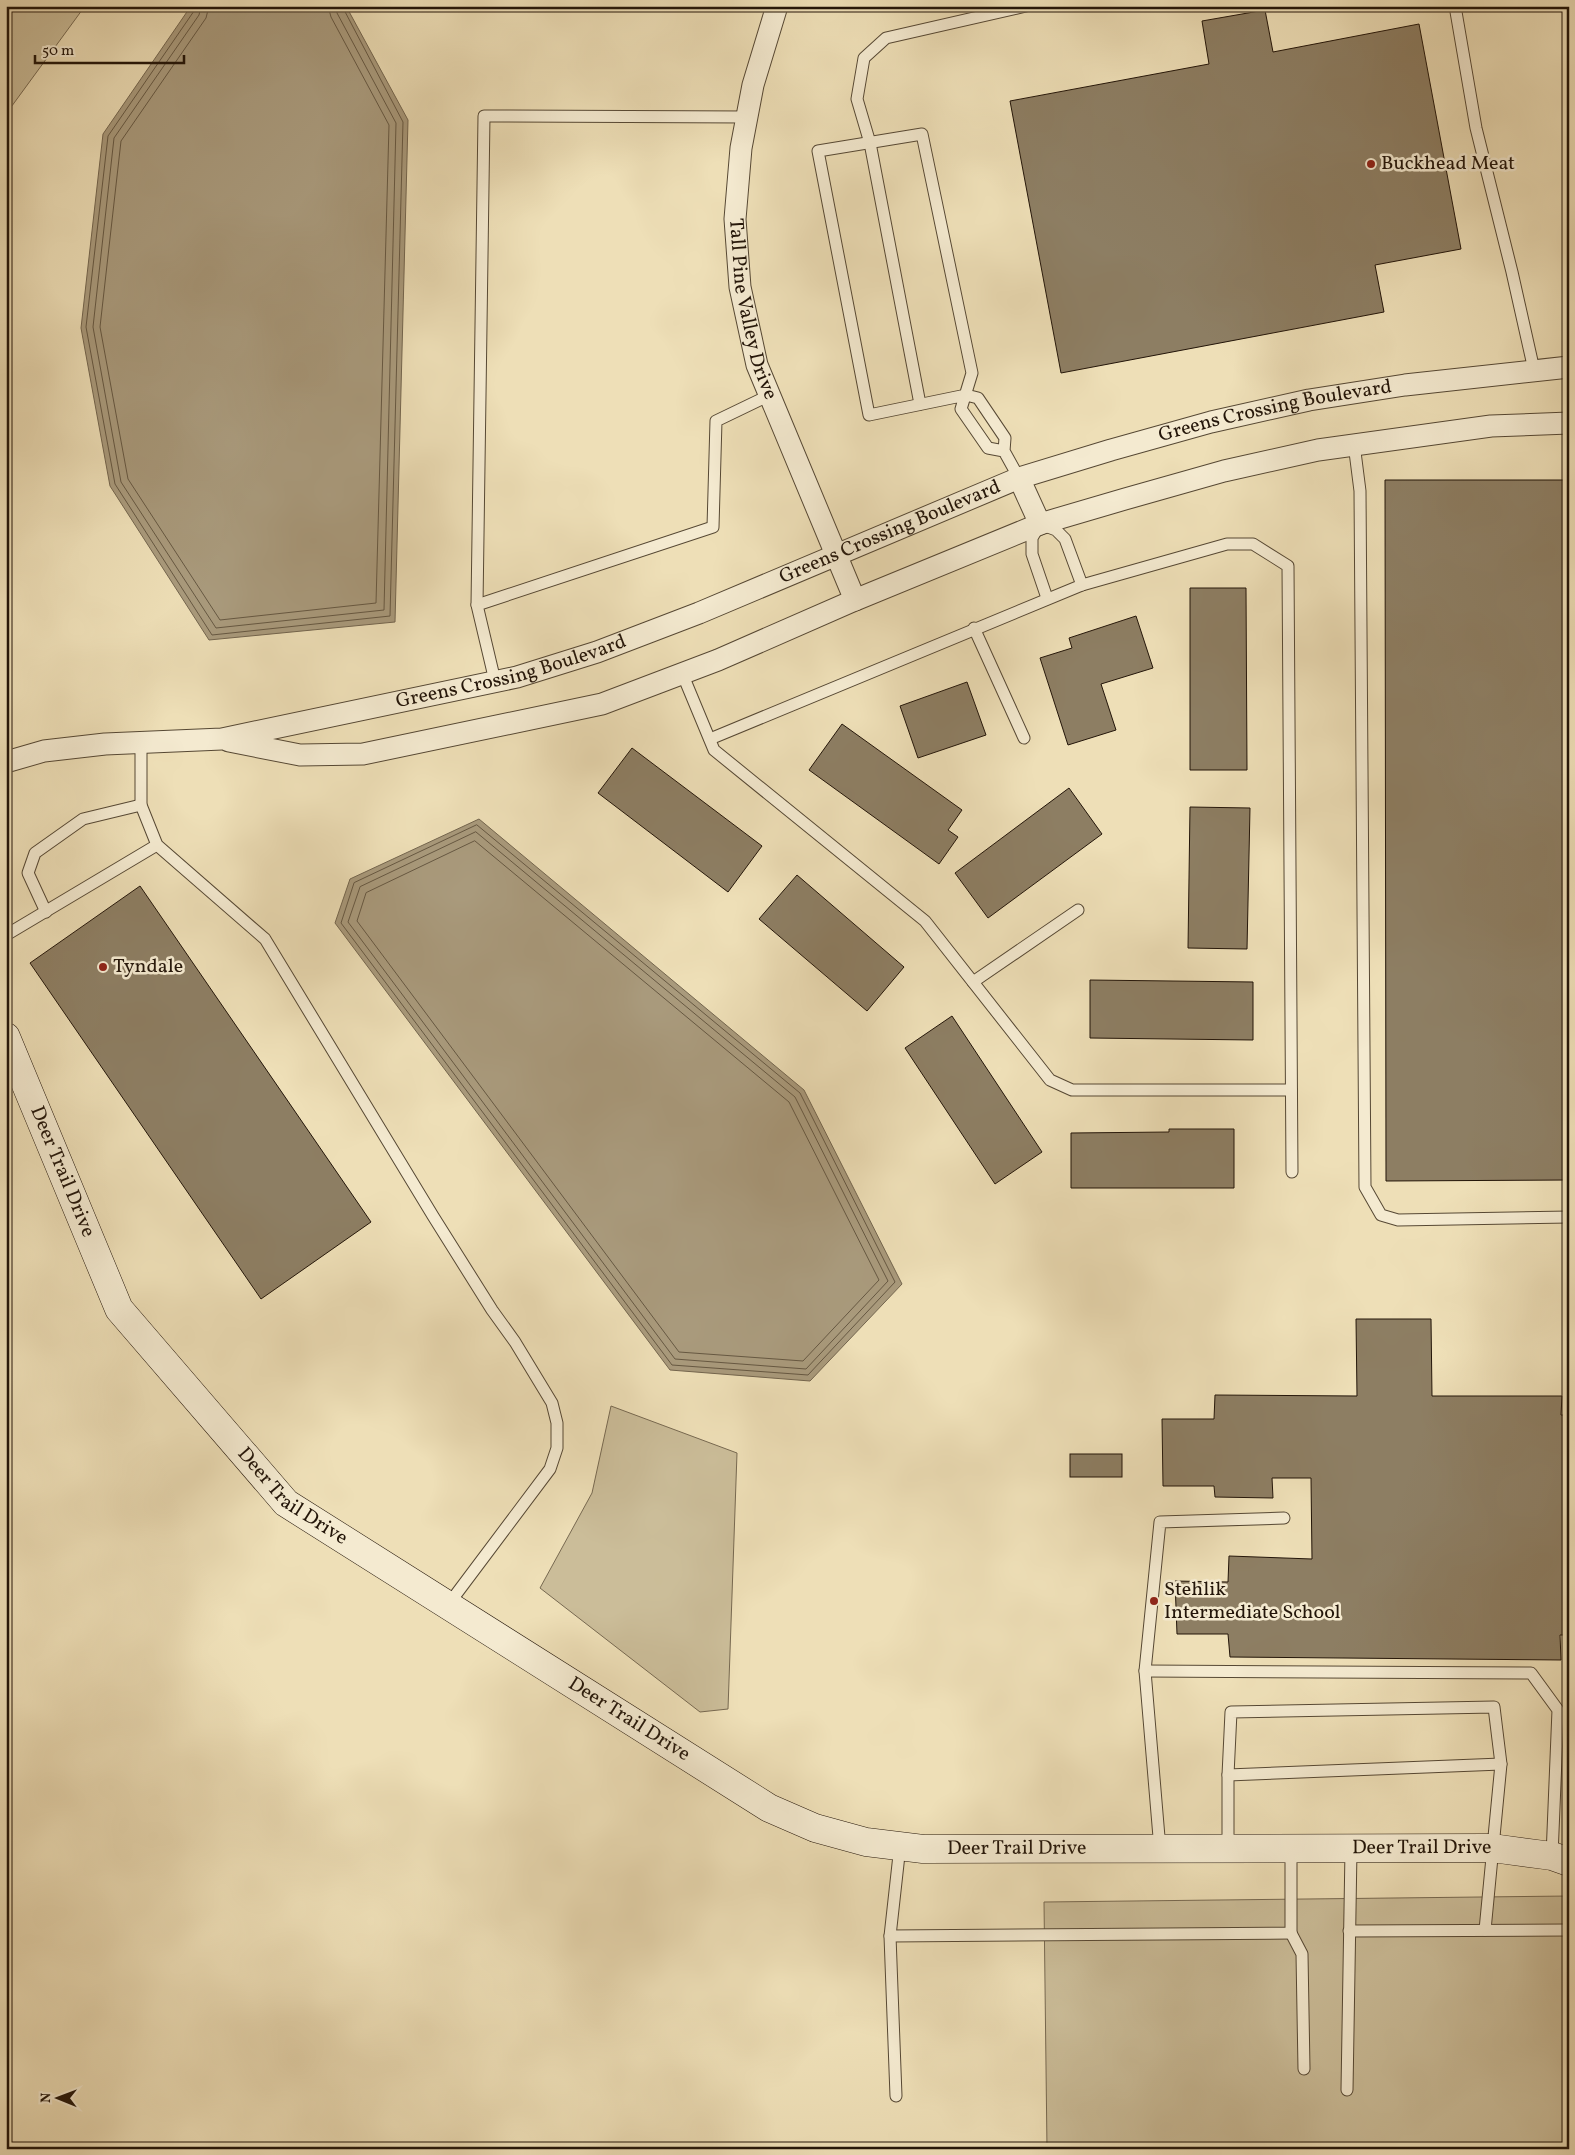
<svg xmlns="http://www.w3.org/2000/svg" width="1575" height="2155" font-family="Vollkorn,serif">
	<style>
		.green { fill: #cbbd99; stroke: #776951 }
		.water { fill: #a99a7c; stroke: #73654e }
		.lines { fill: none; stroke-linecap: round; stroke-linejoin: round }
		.shore { stroke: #665842; stroke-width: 1 }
		.building { fill: #8d7e63; stroke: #231509 }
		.lane-casing { stroke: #564834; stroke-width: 13 }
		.street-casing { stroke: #564834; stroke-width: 23 }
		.secondary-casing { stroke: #231509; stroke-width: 29 }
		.lane { stroke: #f4ead0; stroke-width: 11 }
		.street { stroke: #f4ead0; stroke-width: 21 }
		.secondary { stroke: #f4ead0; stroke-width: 28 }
		.poi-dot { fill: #8f2418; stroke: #f4ead0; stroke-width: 2 }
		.labels { text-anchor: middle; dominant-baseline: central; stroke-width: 5; stroke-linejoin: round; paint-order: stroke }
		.poi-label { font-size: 20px; fill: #231509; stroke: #f4ead0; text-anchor: start }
		.street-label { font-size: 20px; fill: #231509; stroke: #f4ead0 }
	</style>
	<rect width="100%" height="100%" fill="#eedfb7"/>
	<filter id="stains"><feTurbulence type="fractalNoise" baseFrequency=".004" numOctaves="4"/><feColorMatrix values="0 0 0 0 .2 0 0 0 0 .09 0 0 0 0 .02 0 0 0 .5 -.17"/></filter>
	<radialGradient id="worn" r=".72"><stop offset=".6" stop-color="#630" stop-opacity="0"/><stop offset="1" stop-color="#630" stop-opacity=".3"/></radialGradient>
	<!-- green -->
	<g class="green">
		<path d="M6,6H85L6,114Z"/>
		<path d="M611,1406L737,1453L728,1709L700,1712L540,1588L592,1493Z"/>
		<path d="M1569,1896V2149H1047L1044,1902Z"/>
	</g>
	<!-- water -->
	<g class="water">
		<path d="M191,6H346L408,120L395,622L209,640L110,486L81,328L103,134Z"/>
		<path d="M479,819L804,1090L902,1284L810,1381L670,1370L335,923L350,879Z"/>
	</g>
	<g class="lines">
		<!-- shore -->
		<g class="shore">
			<path d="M195,6L194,11L108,136L86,327L115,484L212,635L390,616L403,122L342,6"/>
			<path d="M201,6L199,15L114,138L93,327L121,482L216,628L384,610L396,123L337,13L336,6"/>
			<path d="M209,6L206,18L121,141L100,327L128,479L220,620L376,603L389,125L331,17L328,6"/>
			<path d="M477,825L800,1093L895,1282L808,1375L672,1365L341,923L354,883Z"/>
			<path d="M476,832L795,1097L888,1281L806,1369L675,1359L348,922L360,887Z"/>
			<path d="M475,841L789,1102L879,1280L803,1361L679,1352L357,921L366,893Z"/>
		</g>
	</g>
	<!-- building -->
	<g class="building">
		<path d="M1265,10L1273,52L1419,24L1461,249L1375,265L1384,312L1061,373L1010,101L1209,64L1202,21Z"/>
		<path d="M1385,480H1569V1180L1386,1181Z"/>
		<path d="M1190,588H1246L1247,770H1190Z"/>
		<path d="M1136,616L1153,668L1101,684L1116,730L1068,745L1040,658L1072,648L1069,638Z"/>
		<path d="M967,682L986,735L918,758L900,706Z"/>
		<path d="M842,724L962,810L948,830L958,837L939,864L809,770Z"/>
		<path d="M632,748L762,846L728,892L598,793Z"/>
		<path d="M1069,788L1102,834L988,918L955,873Z"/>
		<path d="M1190,807L1250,808L1247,949L1188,948Z"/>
		<path d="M797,875L904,967L867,1011L759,919Z"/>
		<path d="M140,886L371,1222L261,1299L30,963Z"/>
		<path d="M1090,980L1253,982V1040L1090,1038Z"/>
		<path d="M952,1016L1042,1152L995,1184L905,1048Z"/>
		<path d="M1169,1129H1234V1188H1071V1133L1169,1132Z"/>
		<path d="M1356,1319H1431L1432,1396H1562L1561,1415H1569V1635H1560L1561,1660L1230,1657L1228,1634H1177L1175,1581L1228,1582L1229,1556L1312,1559L1311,1478H1272L1273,1498L1215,1497L1214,1486H1163L1162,1419H1214L1215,1395L1357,1396Z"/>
		<rect x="1070" y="1454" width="52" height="23"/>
	</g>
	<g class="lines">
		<defs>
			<g id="lane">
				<path d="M1455,6L1476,128L1512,272L1534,370"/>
				<path d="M920,404L870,143L857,99L864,58L886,38L1026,6"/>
				<path d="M1354,444L1360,491L1365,1187L1381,1215L1398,1220L1569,1217"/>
				<path d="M1004,451L988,448L961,409L972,373L922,134L818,151L869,415L966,395L978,398L1005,438L1004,451L1019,478"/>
				<path d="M1047,598L1032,554V538L1040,524L1056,530L1065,539L1082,585"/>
				<path d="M477,605L484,116L747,117"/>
				<path d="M974,628L1024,738"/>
				<path d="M682,673L714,750L925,921L1050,1080L1072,1090H1291"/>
				<path d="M495,681L477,605L713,527L716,421L770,395"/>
				<path d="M710,739L1082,585L1227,544H1253L1288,566L1292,1172"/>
				<path d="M141,744V805L157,845L265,939L433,1216L492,1310L515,1342L552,1403L557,1423V1448L550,1469L448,1605"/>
				<path d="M46,912L28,873L35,853L83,819L141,805"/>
				<path d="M6,935L157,845"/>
				<path d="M973,982L1078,910"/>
				<path d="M1145,1671L1531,1673L1558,1710L1552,1856"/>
				<path d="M1228,1775L1501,1764"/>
				<path d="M1228,1848V1775L1231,1712L1494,1707L1501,1764L1485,1930"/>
				<path d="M1160,1849L1145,1671L1160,1522L1284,1518"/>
				<path d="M1349,1931L1569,1930"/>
				<path d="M1291,1933L1302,1954L1304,2069"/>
				<path d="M890,1936L1291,1933V1849"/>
				<path d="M1347,2090L1351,1850"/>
				<path d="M896,2096L890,1936L900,1846"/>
			</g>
			<g id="street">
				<path id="s1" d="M777,6L753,85L741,148L735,219L740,287L757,365L855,600"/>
				<path d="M1019,478L1040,524"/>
				<path d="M229,741L300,755L363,754L602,704L718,660L855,600L1040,524L1125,499L1224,471L1318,450L1491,426L1569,423"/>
				<path id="s2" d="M6,762L44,751L105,744L222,739L517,677L597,652L699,613L1019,478L1111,450L1211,422L1309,400L1405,385L1569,367"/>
			</g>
			<g id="secondary">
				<path id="s3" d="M6,1037L119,1309L286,1503L769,1808L815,1828L866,1842L923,1849L1492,1848L1552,1856L1569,1862"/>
			</g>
		</defs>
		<!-- lane casing -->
		<use href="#lane" class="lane-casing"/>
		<!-- street casing -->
		<use href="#street" class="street-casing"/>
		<!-- secondary casing -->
		<use href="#secondary" class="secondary-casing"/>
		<!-- lane -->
		<use href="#lane" class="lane"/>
		<!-- street -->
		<use href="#street" class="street"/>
		<!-- secondary -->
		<use href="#secondary" class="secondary"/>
	</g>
	<!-- markers -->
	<g class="poi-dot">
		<circle cx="1371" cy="164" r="5"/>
		<circle cx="103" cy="967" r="5"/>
		<circle cx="1154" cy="1601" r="5"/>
	</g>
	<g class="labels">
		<!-- poi labels -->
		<g class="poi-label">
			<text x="1381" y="164">Buckhead Meat</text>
			<text x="113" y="967">Tyndale</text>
			<text x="1164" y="1590">Stehlik<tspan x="1164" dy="23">Intermediate School</tspan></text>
		</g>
		<!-- street labels -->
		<g class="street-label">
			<text stroke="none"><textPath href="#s1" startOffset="310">Tall Pine Valley Drive</textPath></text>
			<text stroke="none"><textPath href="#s2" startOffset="1325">Greens Crossing Boulevard</textPath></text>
			<text stroke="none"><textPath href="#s2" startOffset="920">Greens Crossing Boulevard</textPath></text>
			<text stroke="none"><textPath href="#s2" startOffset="515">Greens Crossing Boulevard</textPath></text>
			<text stroke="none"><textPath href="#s3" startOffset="146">Deer Trail Drive</textPath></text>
			<text stroke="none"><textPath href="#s3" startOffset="551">Deer Trail Drive</textPath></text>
			<text stroke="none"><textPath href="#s3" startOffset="956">Deer Trail Drive</textPath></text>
			<text stroke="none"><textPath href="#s3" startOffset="1376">Deer Trail Drive</textPath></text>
			<text stroke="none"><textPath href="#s3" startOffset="1781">Deer Trail Drive</textPath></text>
		</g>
	</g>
	<!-- margin -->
	<rect width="1575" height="2155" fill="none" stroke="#eedfb7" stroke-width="25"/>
	<rect x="8" y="8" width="1560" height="2140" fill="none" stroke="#231509" stroke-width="2.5"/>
	<rect x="12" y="12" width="1550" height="2130" fill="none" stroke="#231509"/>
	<!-- north arrow -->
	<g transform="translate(58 2098) rotate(271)" stroke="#f4ead0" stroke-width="4" paint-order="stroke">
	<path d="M0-4L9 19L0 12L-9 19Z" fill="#231509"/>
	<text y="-8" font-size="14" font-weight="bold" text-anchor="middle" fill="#231509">N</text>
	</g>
	<!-- scale -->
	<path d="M35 55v8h149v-8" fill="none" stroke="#231509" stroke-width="2.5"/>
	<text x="42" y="55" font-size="15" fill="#231509" stroke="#f4ead0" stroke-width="4" paint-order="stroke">50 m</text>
	<rect width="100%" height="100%" filter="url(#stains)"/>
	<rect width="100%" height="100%" fill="url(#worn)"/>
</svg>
